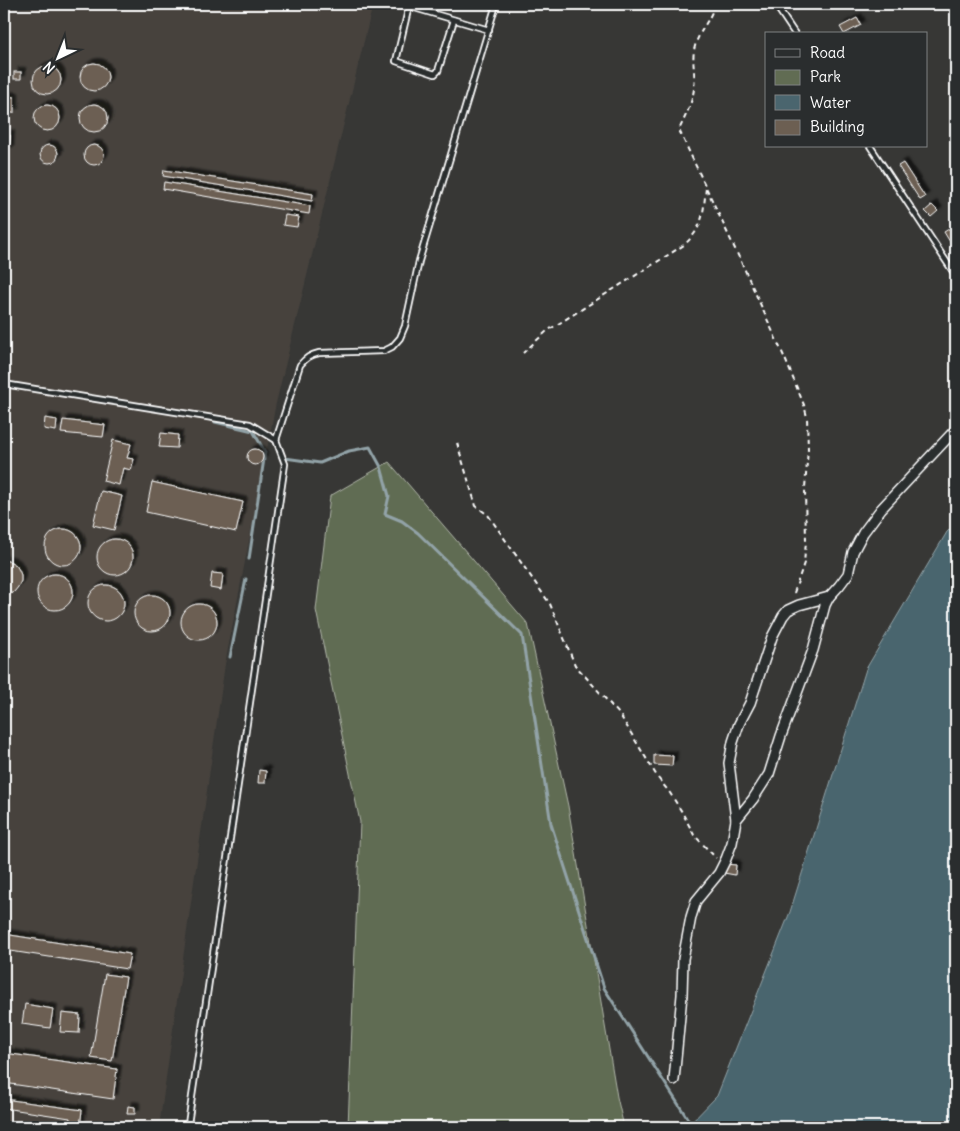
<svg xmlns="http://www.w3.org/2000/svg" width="960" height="1131" font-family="Delius,sans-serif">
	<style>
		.built { fill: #47433e }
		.green { fill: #616c53; stroke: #b0b6a9 }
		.water { fill: #4a656e; stroke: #92a3a8 }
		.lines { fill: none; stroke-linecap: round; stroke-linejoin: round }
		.stream { stroke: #92a3a8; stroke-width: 3 }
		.building { fill: #6c5f52; stroke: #fff; filter: url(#shadow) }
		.service-casing { stroke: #fff; stroke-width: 8 }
		.minor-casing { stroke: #fff; stroke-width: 12 }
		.path { stroke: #fff; stroke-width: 2; stroke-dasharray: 5 4; stroke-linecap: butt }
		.service { stroke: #2a2d2e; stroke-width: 4.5 }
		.minor { stroke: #2a2d2e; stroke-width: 9 }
	</style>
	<defs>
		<filter id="shadow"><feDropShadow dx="4.5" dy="-4.5" stdDeviation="1" flood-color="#0009"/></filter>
	</defs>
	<rect width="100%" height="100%" fill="#373735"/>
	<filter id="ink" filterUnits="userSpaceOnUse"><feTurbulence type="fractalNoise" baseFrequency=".02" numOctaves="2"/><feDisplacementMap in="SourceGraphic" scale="10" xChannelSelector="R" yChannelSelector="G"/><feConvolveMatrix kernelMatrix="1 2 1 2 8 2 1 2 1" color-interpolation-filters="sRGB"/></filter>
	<g filter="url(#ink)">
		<!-- built -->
		<path class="built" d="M96,4H373L276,403L225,664L159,1127H4V9Z"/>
		<!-- green -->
		<path class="green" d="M389,462L528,624L568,806L617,1097L624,1127H348L360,822L316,610L330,496Z"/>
		<!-- water -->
		<path class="water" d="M956,523V1127H687L717,1096L790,912L866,669L947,532Z"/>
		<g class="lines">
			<!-- stream -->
			<g class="stream">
				<path d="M215,422L253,431L265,452L249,559"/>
				<path d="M285,458L320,463L349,451L370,447L381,467L389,496L385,514L402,521L418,533L522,635L551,824L604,988L691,1124"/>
				<path d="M230,657L246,579"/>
			</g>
		</g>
		<!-- building -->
		<g class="building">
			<path d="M857,18L861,25L844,34L840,27Z"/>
			<circle cx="94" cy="77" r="14"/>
			<circle cx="47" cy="80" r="14"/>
			<rect x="14" y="72" width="7" height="7"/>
			<path d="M4,96L14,97V113H4Z"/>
			<circle cx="94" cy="118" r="14"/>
			<circle cx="47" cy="118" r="13"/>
			<path d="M4,134L10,135L9,151H4Z"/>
			<circle cx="49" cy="154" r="9"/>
			<circle cx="94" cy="155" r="10"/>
			<path d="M903,163L925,197L920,200L898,166Z"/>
			<path d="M164,170L313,194L312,201L163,176Z"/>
			<path d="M164,182L310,206L309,214L163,189Z"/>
			<path d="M932,205L938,211L931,217L925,211Z"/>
			<path d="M285,215L299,217L297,227L283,225Z"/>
			<path d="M952,227L956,234V252L944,232Z"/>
			<path d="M45,418L57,420L56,431L44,429Z"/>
			<path d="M63,420L105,425L103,437L61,433Z"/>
			<path d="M161,433L178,435L177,448L159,447Z"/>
			<path d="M113,440L131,444L127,458L134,459L131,470L123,468L119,485L103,481Z"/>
			<circle cx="255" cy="457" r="8"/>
			<path d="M152,482L243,502L236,532L146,512Z"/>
			<path d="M101,491L122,496L114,530L93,525Z"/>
			<circle cx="63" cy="547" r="18"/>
			<circle cx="115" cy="557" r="18"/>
			<path d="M4,560L11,562L16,565L19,570L21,575V581L18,587L14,592L9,595L4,596Z"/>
			<path d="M212,573L223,574L221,590L210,588Z"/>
			<circle cx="55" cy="592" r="18"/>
			<circle cx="106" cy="603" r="18"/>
			<circle cx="152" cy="613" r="18"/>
			<circle cx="199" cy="622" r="18"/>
			<path d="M654,755L673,756L672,766L654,765Z"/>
			<path d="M259,770L266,771L265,783H258Z"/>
			<path d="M725,864L736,865L735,875L724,873Z"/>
			<path d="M4,934L130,954L127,969L4,950Z"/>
			<path d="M105,974L126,977L112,1061L91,1058Z"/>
			<path d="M25,1004L53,1009L50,1028L22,1024Z"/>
			<path d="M62,1013L80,1015L79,1033L60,1032Z"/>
			<path d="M4,1053L117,1069L113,1099L4,1083Z"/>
			<path d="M4,1099L82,1110L80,1127H69L70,1118L4,1108Z"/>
			<path d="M128,1106L135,1107V1114H127Z"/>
		</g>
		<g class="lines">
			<defs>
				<g id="service">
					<path d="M401,4L489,30"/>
					<path d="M775,4L795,34"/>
					<path d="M409,6L396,61L435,74L438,71L454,20"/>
					<path d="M870,146L956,276"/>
					<path d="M4,384L250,424L276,440L285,464L188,1124L189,1127"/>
					<path d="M276,440L300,365C306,358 310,355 319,353L384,351L392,347L400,338L405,326L419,261L495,8V4"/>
				</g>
				<g id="minor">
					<path d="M736,820L753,799L769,774L781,736L813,650L825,605L829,597L839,586L848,574L853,552L863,533L881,509L956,429"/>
					<path d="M674,1080L682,995L683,959L691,917L696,901L719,873L726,859L732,843L736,820L729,763L733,742L739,724L750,703L772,637L783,616L788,610L799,605L829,597"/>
				</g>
			</defs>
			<!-- service casing -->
			<use href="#service" class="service-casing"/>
			<!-- minor casing -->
			<use href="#minor" class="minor-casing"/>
			<!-- path -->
			<g class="path">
				<path d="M715,4C711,19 699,31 695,46C691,60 696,75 694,89C692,104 685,117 679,130L744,268L786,361L804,405L807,417L808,449L805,488L806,542L804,563L793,596"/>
				<path d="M523,353L547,331L684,245C704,227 703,213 706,188"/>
				<path d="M457,443L476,506L488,515L550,604L575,665L620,715L658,778L670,793L682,812L694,835L716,858"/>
			</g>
			<!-- service -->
			<use href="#service" class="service"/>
			<!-- minor -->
			<use href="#minor" class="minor"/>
		</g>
	</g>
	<!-- margin -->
	<rect width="960" height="1131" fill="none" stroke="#2a2d2e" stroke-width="20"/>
	<rect x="10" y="10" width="940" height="1111" fill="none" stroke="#fff" stroke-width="2" filter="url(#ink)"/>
	<!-- legend -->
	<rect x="765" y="32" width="162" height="115" fill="#2a2d2e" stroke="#7f8182"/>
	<rect x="775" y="49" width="25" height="8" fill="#2a2d2e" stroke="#7f8182"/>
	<text x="810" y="58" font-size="15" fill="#ffffff">Road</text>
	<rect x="775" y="70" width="25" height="15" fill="#616c53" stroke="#7f8182"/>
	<text x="810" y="82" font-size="15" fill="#ffffff">Park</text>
	<rect x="775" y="95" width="25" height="15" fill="#4a656e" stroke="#7f8182"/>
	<text x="810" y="108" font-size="15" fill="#ffffff">Water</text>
	<rect x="775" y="120" width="25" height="15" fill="#6c5f52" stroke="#7f8182"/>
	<text x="810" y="132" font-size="15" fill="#ffffff">Building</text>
	<!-- north arrow -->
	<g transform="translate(58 58) rotate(223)" stroke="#2a2d2e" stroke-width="4" paint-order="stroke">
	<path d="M0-4L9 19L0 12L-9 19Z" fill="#ffffff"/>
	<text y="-8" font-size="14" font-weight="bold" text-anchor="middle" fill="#ffffff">N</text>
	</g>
</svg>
